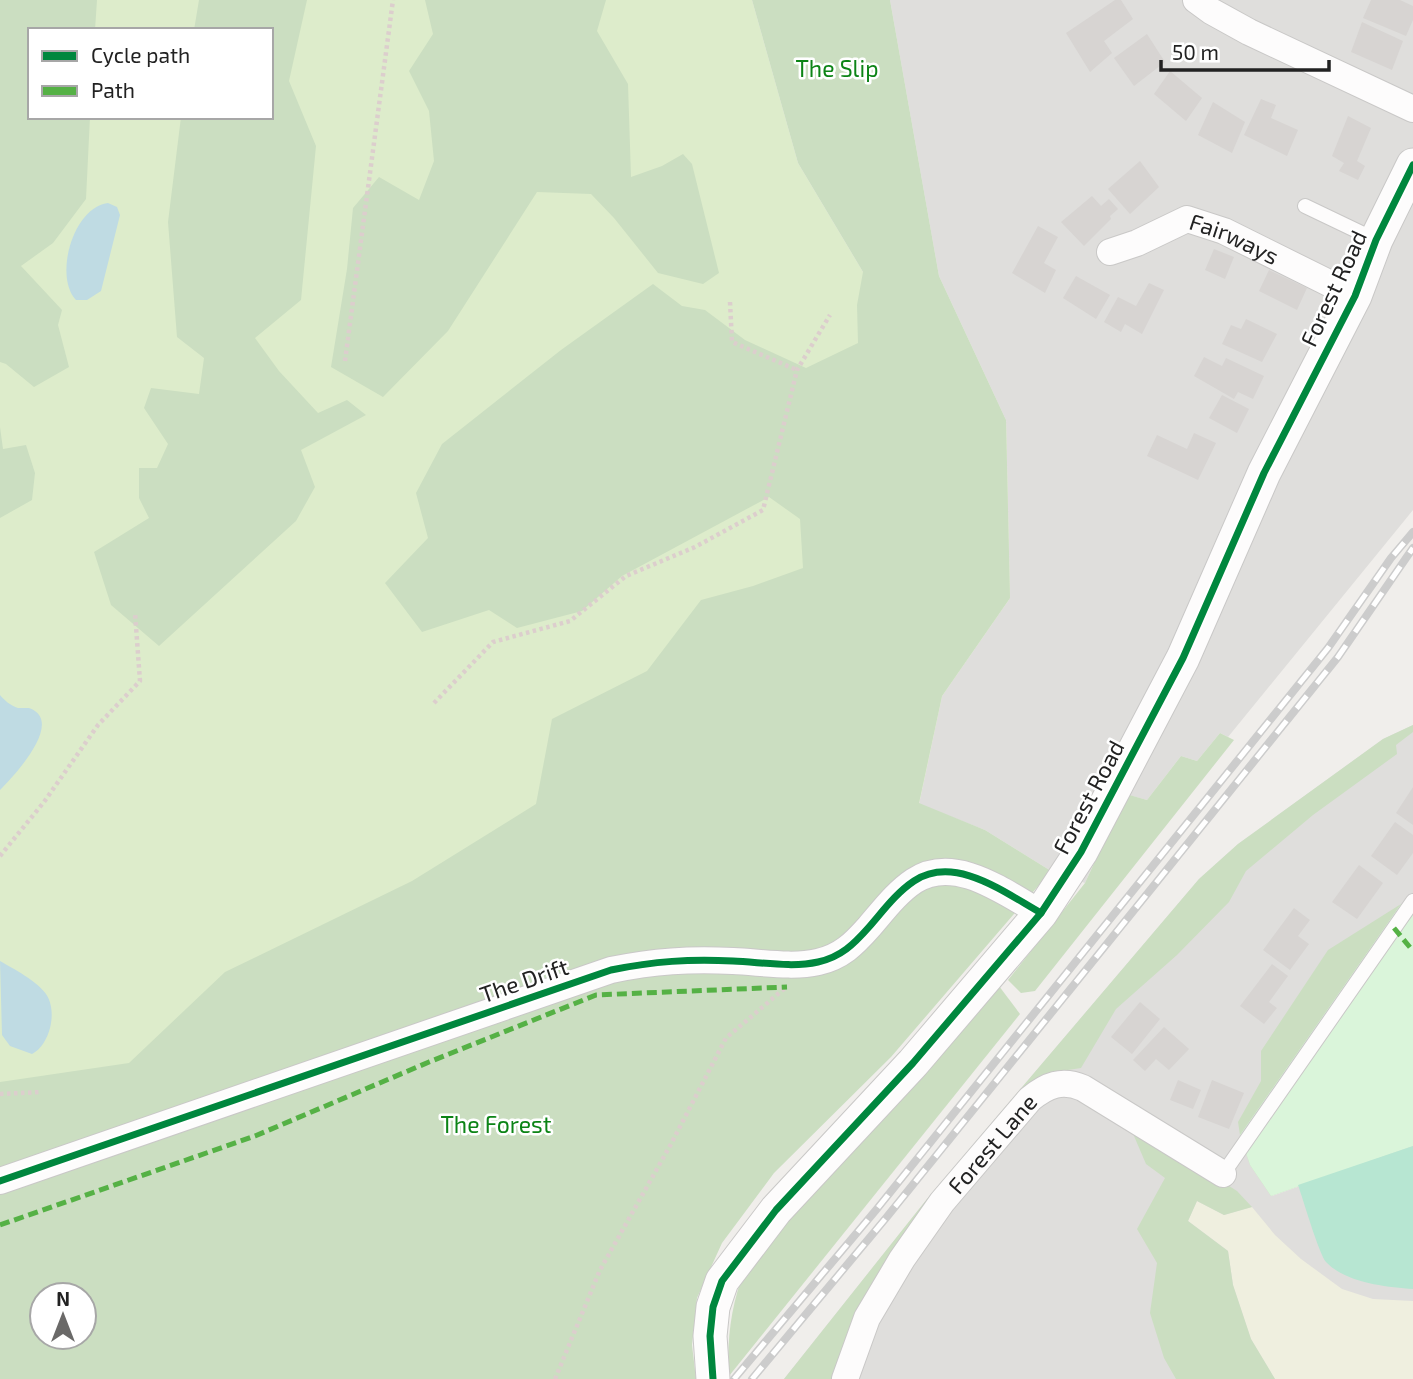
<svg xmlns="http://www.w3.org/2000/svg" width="1413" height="1379" font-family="'Exo 2',sans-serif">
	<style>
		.residential { fill: #dfdedc }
		.farmland { fill: #efefdf }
		.grass { fill: #ddeccb; fill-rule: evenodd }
		.forest { fill: #cbdec1; fill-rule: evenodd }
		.park { fill: #daf5da }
		.pitch { fill: #b7e6d2 }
		.water { fill: #bfdbe3 }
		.building { fill: #d7d4d2 }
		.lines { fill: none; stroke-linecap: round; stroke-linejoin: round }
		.service-casing { stroke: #c9c8c7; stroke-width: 16 }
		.minor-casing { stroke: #c9c8c7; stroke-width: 28 }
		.tertiary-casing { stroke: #c9c8c7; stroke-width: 35 }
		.path { stroke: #dccecd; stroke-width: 4.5; stroke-dasharray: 3.5 3.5; stroke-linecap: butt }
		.service { stroke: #fdfcfc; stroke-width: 14 }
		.minor { stroke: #fdfcfc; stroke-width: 26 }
		.tertiary { stroke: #fdfcfc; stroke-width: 33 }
		.rail-casing { stroke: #ccc; stroke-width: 8 }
		.rail { stroke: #fff; stroke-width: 5; stroke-dasharray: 16; stroke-linecap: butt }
		.quiet { stroke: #55b145; stroke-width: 5; stroke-dasharray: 10 5; stroke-linecap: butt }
		.cycleway-casing { stroke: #fff; stroke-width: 11 }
		.cycleway { stroke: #00873e; stroke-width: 7 }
		.labels { text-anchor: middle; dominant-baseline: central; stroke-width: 5; stroke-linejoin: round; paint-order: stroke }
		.park-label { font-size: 23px; fill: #0c8416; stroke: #fff }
		.street-label { font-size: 23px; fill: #222; stroke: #fff }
	</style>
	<rect width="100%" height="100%" fill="#f0eeeb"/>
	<!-- residential -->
	<g class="residential">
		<path d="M890,0H1413V510L1228,737L1220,733L1197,761L1181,756L1147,800L1125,794L1085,883L1051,871L985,830L919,804L942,696L1010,598L1006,420L939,276Z"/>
		<path d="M1413,725V904L1272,1196L1413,1146V1379H784L927,1199L1199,879L1238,844L1383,739Z"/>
	</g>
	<!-- farmland -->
	<path class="farmland" d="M1197,1201L1224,1215L1252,1207L1275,1235L1301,1259L1342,1289L1373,1299L1413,1301V1379H1275L1251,1339L1233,1285L1228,1251L1188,1221Z"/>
	<!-- grass -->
	<path class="grass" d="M0,0H752L798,163L863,272L1006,420L1010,598L942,696L919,804L0,1164ZM30,30H271V117H30Z"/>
	<!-- forest -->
	<g class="forest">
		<path d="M0,0H97L95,30H30V117H90L86,199L53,243L21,266L62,310L58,325L69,367L34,387L6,364L0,362Z"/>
		<path d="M199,0H307L289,81L316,146L301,300L255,338L279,371L318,413L347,400L366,415L301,450L315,487L296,521L159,646L111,605L94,552L149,518L139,498V468H157L168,444L144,408L151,388L199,394L204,358L177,337L168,222L181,117H271V30H194Z"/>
		<path d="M425,0H606L597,31L628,84L631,177L662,166L683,154L692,164L719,273L703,284L658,273L614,218L591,194L537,192L448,331L383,397L331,367L347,269L353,208L379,177L419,200L434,161L429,111L409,71L433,34Z"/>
		<path d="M752,0H890L939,276L1006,420L1010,598L942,696L919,803L985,830L1051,871L891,1057L774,1173L722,1243L697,1298L692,1345L696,1379H0V1082L129,1063L225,972L412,881L536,804L552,719L647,671L701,600L753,586L803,568L800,519L769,497L622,576L582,611L517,628L489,610L422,632L385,583L428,538L416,493L442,444L561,350L653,284L682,306L705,310L745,340L806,368L858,343L857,305L863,272L798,163ZM42,1295H84V1337H42Z"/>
		<path d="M0,427L3,449L26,445L35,473L32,500L0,518Z"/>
		<path d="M1413,725V732L1396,745L1397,754L1313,815L1246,871L1229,902L1177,955L1116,1009L1081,1068L1055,1072L1017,1103L838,1379H784L927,1199L1199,879L1238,844L1383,739Z"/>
		<path d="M1220,733L1234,740L1035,991L1021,993L1008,980L1085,883L1126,794L1147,800L1181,756L1197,761Z"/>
		<path d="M1401,904H1413V1146L1271,1196L1250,1165L1240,1135L1238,1122L1261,1081V1051L1328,950Z"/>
		<path d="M999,986L1020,1014L729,1376C726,1334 733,1295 750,1257Z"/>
		<path d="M1137,1127L1237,1191L1252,1207L1224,1215L1197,1201L1188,1221L1228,1251L1233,1285L1251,1339L1275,1379H1176L1164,1358L1150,1313L1157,1263L1137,1229L1165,1178L1146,1164L1134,1136Z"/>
	</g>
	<!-- park -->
	<path class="park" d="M1401,904H1413V1146L1271,1196L1250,1165L1240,1135Z"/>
	<!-- pitch -->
	<path class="pitch" d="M1413,1146V1289C1386,1287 1346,1283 1326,1262C1319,1254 1303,1199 1298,1185Z"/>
	<!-- water -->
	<g class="water">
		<path d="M108,203L117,207L120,215L101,291L87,300H76C54,277 72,208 108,203Z"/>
		<path d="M0,695C4,700 11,706 18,708C19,708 28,708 29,708C66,721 13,777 0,790Z"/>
		<path d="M0,961C14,969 37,981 46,994C58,1011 50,1045 32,1054L10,1046L2,1035Z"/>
	</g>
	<!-- building -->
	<g class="building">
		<path d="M1115,0H1121L1133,19L1104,41L1112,53L1090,72L1066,33Z"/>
		<path d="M1371,0H1400L1413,6V20L1406,36L1363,18Z"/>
		<path d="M1362,22L1403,41L1392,70L1351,52Z"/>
		<path d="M1147,34L1165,62L1134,86L1114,58Z"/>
		<path d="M1170,71L1202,98L1186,121L1154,94Z"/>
		<path d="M1261,99L1276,105L1271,118L1298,130L1287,156L1244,135Z"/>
		<path d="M1213,102L1245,122L1232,153L1198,135Z"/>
		<path d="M1348,116L1371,128L1357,161L1365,166L1358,180L1339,171L1344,163L1332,156Z"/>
		<path d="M1140,161L1159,187L1130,214L1108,189Z"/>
		<path d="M1092,196L1101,206L1109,199L1118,209L1110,216L1111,219L1084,246L1061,222Z"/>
		<path d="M1038,226L1058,237L1044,263L1056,270L1045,293L1012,273Z"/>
		<path d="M1214,249L1234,257L1225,279L1205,270Z"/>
		<path d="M1269,270L1307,288L1297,310L1259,291Z"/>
		<path d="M1076,276L1110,295L1096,319L1063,298Z"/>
		<path d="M1149,283L1164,290L1142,334L1125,324L1121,332L1104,322L1118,297L1136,306Z"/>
		<path d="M1246,319L1277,334L1262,362L1222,344L1231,325L1241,329Z"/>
		<path d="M1204,357L1222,366L1226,358L1264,376L1253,399L1238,392L1234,399L1194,376Z"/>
		<path d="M1222,395L1249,409L1237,433L1209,418Z"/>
		<path d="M1194,433L1216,443L1198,480L1147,456L1157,435L1187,449Z"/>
		<path d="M1413,787V825L1396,813Z"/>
		<path d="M1395,822L1413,835V853L1397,875L1371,856Z"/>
		<path d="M1359,865L1383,883L1357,919L1332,902Z"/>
		<path d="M1294,908L1310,920L1298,936L1309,944L1290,970L1263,950Z"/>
		<path d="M1272,964L1288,976L1269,1002L1277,1008L1264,1024L1240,1006Z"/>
		<path d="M1140,1002L1160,1019L1132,1054L1111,1037Z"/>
		<path d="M1164,1027L1189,1049L1169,1070L1156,1059L1145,1071L1133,1060Z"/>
		<path d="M1178,1080L1201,1090L1193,1109L1170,1100Z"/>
		<path d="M1212,1080L1244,1093L1229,1129L1198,1117Z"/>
	</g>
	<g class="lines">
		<defs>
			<g id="service">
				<path d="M1305,206L1376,240"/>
				<path d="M1223,1174L1413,901"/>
			</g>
			<g id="minor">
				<path d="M1196,0L1211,11L1249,32L1413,109"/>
				<path id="s1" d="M1110,252L1137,243L1187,219L1224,231L1355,296"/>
				<path d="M0,1181L611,970C655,961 689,959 733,961C760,962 792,968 818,962C841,957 854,944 869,927C883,911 896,893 914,881C955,854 1005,893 1041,913"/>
				<path id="s2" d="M845,1379L867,1318L902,1259L942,1202L1030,1099C1047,1085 1062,1079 1083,1088L1223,1174"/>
			</g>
			<path id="tertiary" d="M713,1379L710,1336L713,1307L722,1281L776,1210L913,1063L1041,913L1081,852L1183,658L1264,473L1355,296L1376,240L1413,165"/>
		</defs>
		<!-- service casing -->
		<use href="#service" class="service-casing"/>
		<!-- minor casing -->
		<use href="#minor" class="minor-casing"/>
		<!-- tertiary casing -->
		<use href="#tertiary" class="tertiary-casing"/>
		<!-- path -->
		<g class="path">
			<path d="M730,302L732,342L797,370"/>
			<path d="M345,361L393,0"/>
			<path d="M434,703L493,642L570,621L626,576L695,547L763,510L797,370L830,315"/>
			<path d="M0,856L44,802L98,725L140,681L135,613"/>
			<path d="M0,1094L41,1092"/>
			<path d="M555,1379L600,1270L671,1144L726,1038L785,988"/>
		</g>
		<!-- service -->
		<use href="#service" class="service"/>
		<!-- minor -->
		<use href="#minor" class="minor"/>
		<!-- tertiary -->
		<use href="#tertiary" class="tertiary"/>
		<defs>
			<g id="rail">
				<path d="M734,1379L876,1210L1328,648L1391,558L1413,532"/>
				<path d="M752,1379L886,1218L1338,657L1413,548"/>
			</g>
		</defs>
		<!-- rail casing -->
		<use href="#rail" class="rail-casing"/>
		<!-- rail -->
		<use href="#rail" class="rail"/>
		<!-- quiet -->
		<g class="quiet">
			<path d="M1394,928L1413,951"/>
			<path d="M0,1225L255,1136L429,1062L596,995L787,987"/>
		</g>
		<defs>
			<g id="cycleway">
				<path d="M0,1181L611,970C655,961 689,959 733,961C760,962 792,968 818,962C841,957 854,944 869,927C883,911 896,893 914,881C955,854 1005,893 1041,913"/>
				<path d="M713,1379L710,1336L713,1307L722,1281L776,1210L913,1063L1041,913L1081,852L1183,658L1264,473L1355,296L1376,240L1413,165"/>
			</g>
		</defs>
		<!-- cycleway casing -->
		<use href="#cycleway" class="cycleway-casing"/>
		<!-- cycleway -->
		<use href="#cycleway" class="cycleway"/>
	</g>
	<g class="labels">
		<!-- park labels -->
		<g class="park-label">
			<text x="837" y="68">The Slip</text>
			<text x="496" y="1124">The Forest</text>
		</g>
		<!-- street labels -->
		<g class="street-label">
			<text stroke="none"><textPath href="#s1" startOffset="135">Fairways</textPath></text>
			<text transform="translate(1333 288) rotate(-65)">Forest Road</text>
			<text transform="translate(1088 797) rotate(-62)">Forest Road</text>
			<text transform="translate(524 980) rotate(-19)">The Drift</text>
			<text stroke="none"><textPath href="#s2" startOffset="280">Forest Lane</textPath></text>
		</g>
	</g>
	<!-- legend -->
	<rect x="28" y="28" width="245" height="91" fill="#ffffff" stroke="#a7a7a7" stroke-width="2"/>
	<rect x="42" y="51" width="35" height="10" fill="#00873e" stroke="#a7a7a7" stroke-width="2"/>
	<text x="91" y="63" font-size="21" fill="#222222">Cycle path</text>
	<rect x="42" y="86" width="35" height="10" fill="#55b145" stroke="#a7a7a7" stroke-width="2"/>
	<text x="91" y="98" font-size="21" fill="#222222">Path</text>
	<!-- north arrow -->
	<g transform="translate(63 1316)"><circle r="33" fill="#ffffff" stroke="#a7a7a7" stroke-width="2"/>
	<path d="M0-5L12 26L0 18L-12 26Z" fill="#6a6968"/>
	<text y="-10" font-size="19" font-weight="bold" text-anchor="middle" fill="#222222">N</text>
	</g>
	<!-- scale -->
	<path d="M1161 60v10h168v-10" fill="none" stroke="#222222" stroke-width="3.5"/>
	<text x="1172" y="60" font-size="21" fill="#222222" stroke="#ffffff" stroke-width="5" paint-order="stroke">50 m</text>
</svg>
